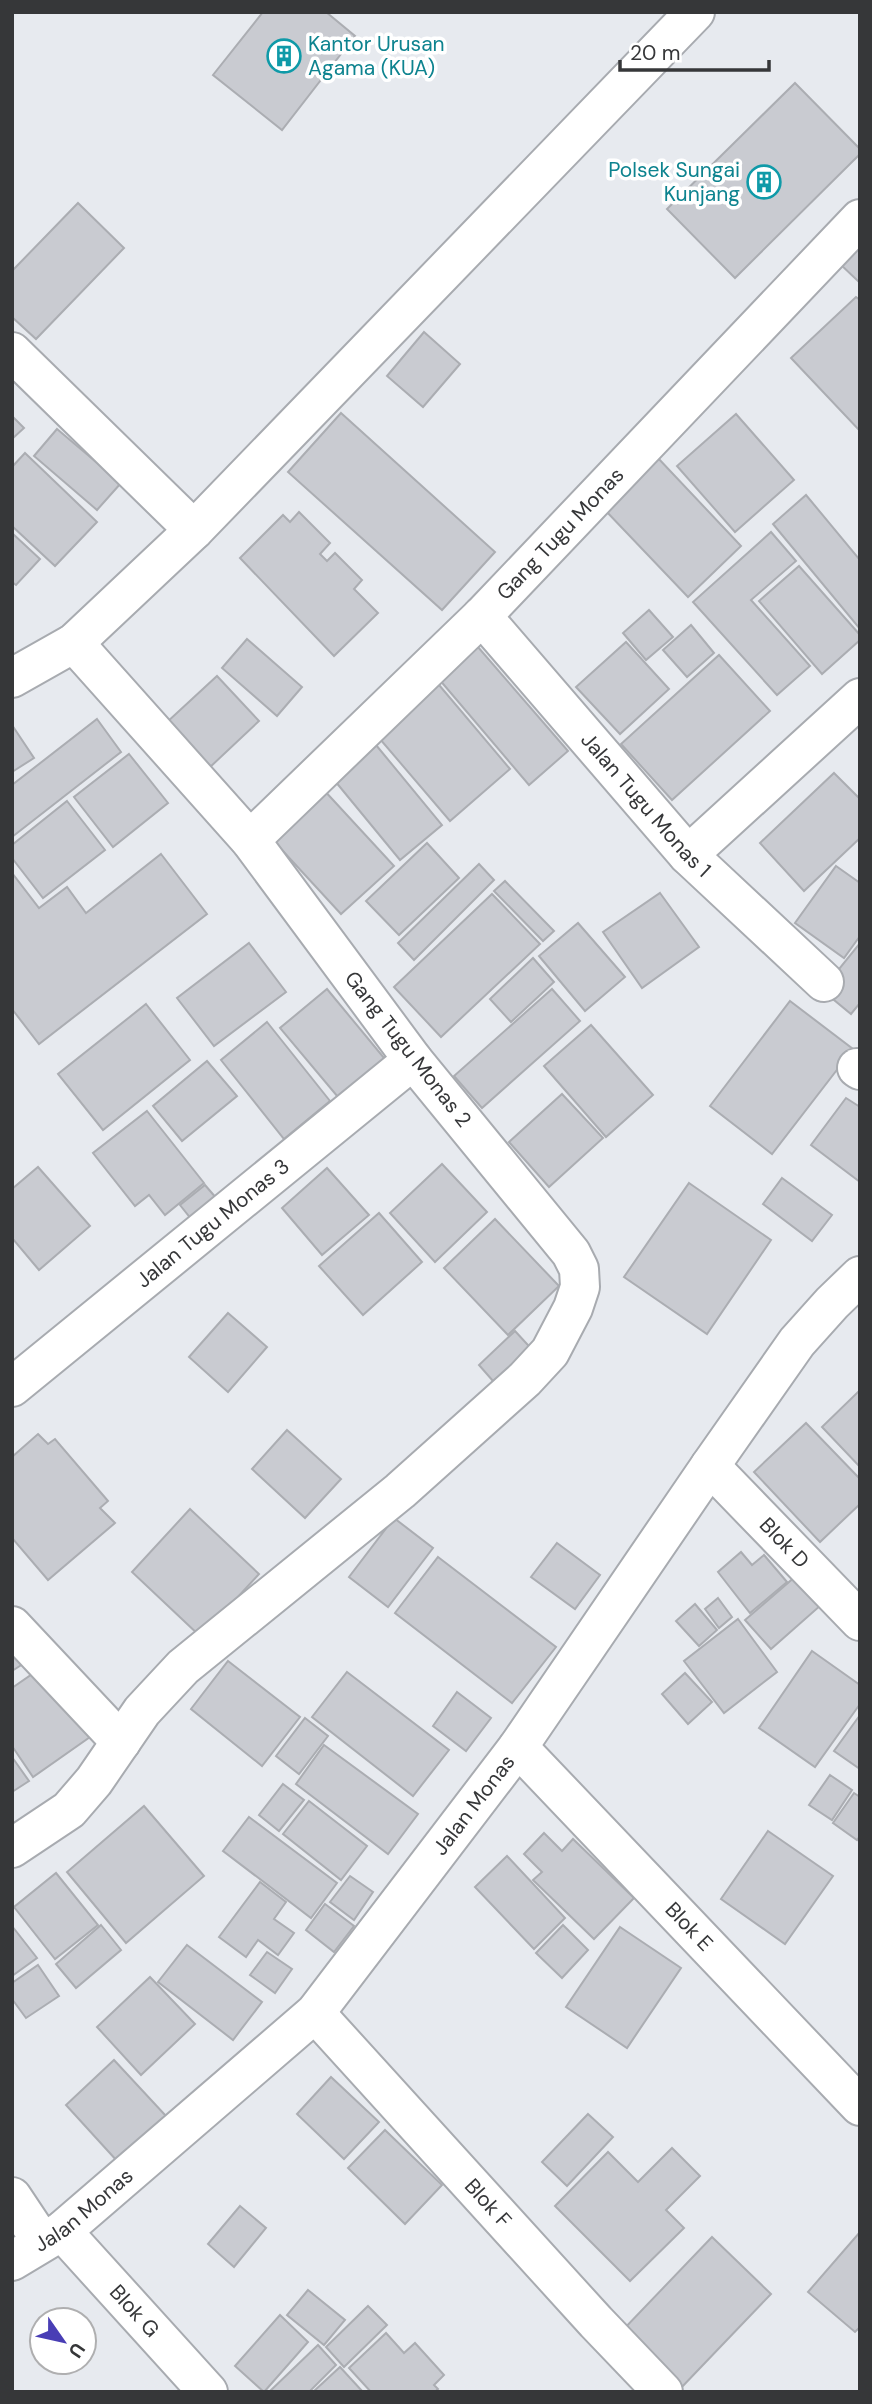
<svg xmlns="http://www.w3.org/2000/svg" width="872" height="2404" viewBox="0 0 872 2404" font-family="'DM Sans',sans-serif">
	<rect width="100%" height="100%" fill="#e7eaef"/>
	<!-- building -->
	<g fill="#c9cbd1" stroke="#abadb2" stroke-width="2">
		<polygon points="263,12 326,12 355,36 282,130 213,75"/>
		<polygon points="795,83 860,149 860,154 735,278 667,209"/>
		<polygon points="78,203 124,248 36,339 12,317 12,271"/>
		<polygon points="860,242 860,283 839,263"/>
		<polygon points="856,297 860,300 860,431 791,358"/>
		<polygon points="424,332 460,364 423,407 387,376"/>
		<polygon points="341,413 495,552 442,610 288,472"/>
		<polygon points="736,414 794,480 735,532 677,466"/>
		<polygon points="12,416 24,428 12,439"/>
		<polygon points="57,429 121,483 97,510 34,456"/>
		<polygon points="25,453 97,522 55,566 12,526 12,467"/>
		<polygon points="657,457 741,546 688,597 604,509"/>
		<polygon points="806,495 860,560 860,629 773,524"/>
		<polygon points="299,512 330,543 320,554 327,561 335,553 362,580 354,589 378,613 334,656 240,558 283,515 290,522"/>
		<polygon points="771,532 796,561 751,600 810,666 777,695 693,602"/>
		<polygon points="12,533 40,559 16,585 12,582"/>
		<polygon points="799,566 860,635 860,640 822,674 759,601"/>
		<polygon points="649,610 673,637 646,660 623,633"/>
		<polygon points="691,625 714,653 687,677 663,650"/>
		<polygon points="247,639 302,687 277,716 222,668"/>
		<polygon points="471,639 568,751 529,785 433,672"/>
		<polygon points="626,642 669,689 620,734 576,687"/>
		<polygon points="719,655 770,711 672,800 621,744"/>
		<polygon points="217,676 259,721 208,769 166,723"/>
		<polygon points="434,679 510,769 450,821 374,732"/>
		<polygon points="97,719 121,752 12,837 12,785"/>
		<polygon points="12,725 34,758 12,772"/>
		<polygon points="376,745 442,825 400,860 335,781"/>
		<polygon points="129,754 168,803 113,847 74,797"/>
		<polygon points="834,773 860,799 860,838 804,891 760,843"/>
		<polygon points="322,788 394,866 341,914 270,837"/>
		<polygon points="67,801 105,850 43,898 12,858 12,845"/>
		<polygon points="427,843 459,878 399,935 366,901"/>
		<polygon points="161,854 207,914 39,1044 12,1009 12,873 39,908 67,887 86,913"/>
		<polygon points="479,864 494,880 414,960 398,943"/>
		<polygon points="836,866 860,883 860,936 844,958 795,923"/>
		<polygon points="505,881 554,931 543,941 494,891"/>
		<polygon points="660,893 699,947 642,988 603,932"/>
		<polygon points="492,894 540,944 441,1037 394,987"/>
		<polygon points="578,923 625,977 585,1011 539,956"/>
		<polygon points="249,943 286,992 214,1046 177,998"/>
		<polygon points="860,943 860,1003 851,1014 822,990"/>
		<polygon points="533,958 554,982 511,1022 490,999"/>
		<polygon points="327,989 389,1064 343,1103 280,1028"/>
		<polygon points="552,989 580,1021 482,1108 454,1076"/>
		<polygon points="790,1001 853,1049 772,1154 710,1106"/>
		<polygon points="146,1004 190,1060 103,1130 58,1074"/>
		<polygon points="267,1022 330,1101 284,1139 221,1060"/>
		<polygon points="591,1025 653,1095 606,1137 544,1066"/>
		<polygon points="207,1061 237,1096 182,1141 153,1106"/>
		<polygon points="562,1094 603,1138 549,1187 509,1142"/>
		<polygon points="846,1098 860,1107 860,1182 811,1145"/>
		<polygon points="147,1111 204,1183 165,1215 149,1195 135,1206 93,1153"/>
		<polygon points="442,1164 487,1212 435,1262 390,1213"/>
		<polygon points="38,1167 90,1226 39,1270 12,1238 12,1189"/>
		<polygon points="327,1168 369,1215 322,1255 282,1208"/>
		<polygon points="782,1178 832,1215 812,1241 763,1204"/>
		<polygon points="689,1183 771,1240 707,1334 624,1277"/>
		<polygon points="205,1185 217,1199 192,1220 180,1205"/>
		<polygon points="379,1213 422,1262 363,1315 319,1266"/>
		<polygon points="495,1219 559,1286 508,1335 444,1268"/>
		<polygon points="228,1313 267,1347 228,1392 189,1357"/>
		<polygon points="515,1331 538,1356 500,1389 479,1365"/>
		<polygon points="860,1390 860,1467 822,1427"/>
		<polygon points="806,1423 860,1479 860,1504 820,1542 754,1472"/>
		<polygon points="287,1430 341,1479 305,1518 252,1469"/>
		<polygon points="38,1434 48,1444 55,1439 108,1501 100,1508 115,1523 48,1580 12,1538 12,1457"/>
		<polygon points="190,1509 259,1574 201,1637 132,1572"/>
		<polygon points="394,1518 433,1548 388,1607 349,1577"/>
		<polygon points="557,1543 600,1575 575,1609 531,1577"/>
		<polygon points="741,1552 752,1565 764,1555 787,1582 750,1613 718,1572"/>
		<polygon points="438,1557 556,1647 512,1703 395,1613"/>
		<polygon points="796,1576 821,1605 771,1649 745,1620"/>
		<polygon points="718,1598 732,1617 719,1628 705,1609"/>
		<polygon points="695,1604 717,1630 699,1646 676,1621"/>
		<polygon points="738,1619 777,1672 724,1713 684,1661"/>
		<polygon points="12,1641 26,1662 12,1671"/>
		<polygon points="812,1651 860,1685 860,1704 815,1767 759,1728"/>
		<polygon points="228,1661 300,1717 262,1766 191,1709"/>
		<polygon points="41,1668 90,1737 33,1777 12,1746 12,1688"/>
		<polygon points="347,1672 449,1750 413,1796 312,1717"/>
		<polygon points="685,1673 712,1702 688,1724 662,1694"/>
		<polygon points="457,1692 491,1718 466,1751 433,1726"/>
		<polygon points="860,1715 860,1769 834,1751"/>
		<polygon points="305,1718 328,1736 299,1774 276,1756"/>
		<polygon points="324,1745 418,1814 388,1854 296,1784"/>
		<polygon points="12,1757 29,1781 12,1792"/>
		<polygon points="830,1775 852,1790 832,1820 809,1805"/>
		<polygon points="283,1784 304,1800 279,1831 259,1815"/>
		<polygon points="854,1793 860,1797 860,1836 857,1840 833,1823"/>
		<polygon points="309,1801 367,1846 341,1880 283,1834"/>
		<polygon points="144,1806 204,1876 126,1943 67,1872"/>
		<polygon points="249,1817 337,1883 311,1918 223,1851"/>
		<polygon points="768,1831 833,1876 785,1944 721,1899"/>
		<polygon points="544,1833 562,1851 573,1839 634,1898 594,1939 533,1880 542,1872 524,1854"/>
		<polygon points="507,1856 565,1918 534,1949 475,1887"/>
		<polygon points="56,1873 98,1925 55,1959 14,1907"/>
		<polygon points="350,1876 373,1892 354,1920 330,1902"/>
		<polygon points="260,1882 286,1902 274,1919 294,1933 278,1955 258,1940 246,1957 219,1937"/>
		<polygon points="325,1904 354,1926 334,1952 306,1930"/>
		<polygon points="101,1925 121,1950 76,1988 56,1964"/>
		<polygon points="563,1925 588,1950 562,1978 536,1953"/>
		<polygon points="12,1926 37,1958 12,1976"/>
		<polygon points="620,1927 681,1968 627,2048 566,2007"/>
		<polygon points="187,1945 262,2002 233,2040 158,1982"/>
		<polygon points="267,1952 292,1969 275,1993 250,1975"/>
		<polygon points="38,1965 59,1996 26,2018 12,1999 12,1983"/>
		<polygon points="150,1977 195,2024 141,2075 97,2027"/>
		<polygon points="114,2060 166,2116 118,2162 66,2105"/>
		<polygon points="331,2077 379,2122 344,2159 297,2114"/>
		<polygon points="588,2114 613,2137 567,2186 542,2162"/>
		<polygon points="385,2130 442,2185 405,2224 348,2168"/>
		<polygon points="672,2148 700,2176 666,2210 684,2228 630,2281 555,2206 608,2152 638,2182"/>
		<polygon points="240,2206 266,2228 234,2267 208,2244"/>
		<polygon points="860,2232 860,2327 855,2332 808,2292"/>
		<polygon points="712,2237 771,2294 679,2390 620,2333"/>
		<polygon points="308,2290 345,2320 324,2345 287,2315"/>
		<polygon points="368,2306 387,2325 344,2367 326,2347"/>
		<polygon points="280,2315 308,2342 264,2392 235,2366"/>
		<polygon points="386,2333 404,2353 415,2343 444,2375 434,2385 438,2389 435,2392 371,2392 349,2368"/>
		<polygon points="318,2345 336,2365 309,2392 269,2392"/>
		<polygon points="340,2367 363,2392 313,2392"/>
	</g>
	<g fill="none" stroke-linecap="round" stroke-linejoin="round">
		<defs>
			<g id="minor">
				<polyline points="12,352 194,530"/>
				<path id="s1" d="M482 616 688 855 824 982"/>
				<polyline points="12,678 74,643 194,530 695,12"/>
				<path id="s2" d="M250 840 482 616 860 219"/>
				<polyline points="688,855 860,698"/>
				<polyline points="857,1068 860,1070"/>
				<path id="s3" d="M12 1387 413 1060"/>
				<path id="s4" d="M710 1466 860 1621"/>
				<polyline points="12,1626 121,1742"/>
				<path id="s5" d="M518 1747 860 2106"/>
				<polyline points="12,1848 69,1810 94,1781 142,1711 183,1667 400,1491 525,1379 550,1352 573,1308 580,1287 579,1269 571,1253 413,1060 250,840 74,643"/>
				<path id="s6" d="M315 2013 596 2322 663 2392"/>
				<polyline points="12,2197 42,2242"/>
				<path id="s7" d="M62 2231 208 2392"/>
				<path id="s8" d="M12 2261 62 2231 315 2013 518 1747 710 1466 797 1342 832 1303 860 1276"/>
			</g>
		</defs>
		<!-- minor casing -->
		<use href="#minor" stroke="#a8abb0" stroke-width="42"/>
		<!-- minor -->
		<use href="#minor" stroke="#fff" stroke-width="38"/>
	</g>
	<!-- icons -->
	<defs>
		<symbol id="building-ring" viewBox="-11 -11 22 22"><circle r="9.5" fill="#fff" stroke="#0f9aa8" stroke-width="1.5"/><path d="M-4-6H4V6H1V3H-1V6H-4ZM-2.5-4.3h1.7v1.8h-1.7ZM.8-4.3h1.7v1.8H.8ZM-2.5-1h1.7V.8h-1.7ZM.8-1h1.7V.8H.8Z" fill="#0f9aa8"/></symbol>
	</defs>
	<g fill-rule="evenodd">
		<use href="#building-ring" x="265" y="37" width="38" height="38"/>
		<use href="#building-ring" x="745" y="163" width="38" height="38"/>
	</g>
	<g text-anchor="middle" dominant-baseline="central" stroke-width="7" stroke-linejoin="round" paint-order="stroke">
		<!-- culture labels -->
		<g font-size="21" fill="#0d838f" stroke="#fff" text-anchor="start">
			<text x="308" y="44">Kantor Urusan<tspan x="308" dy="24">Agama (KUA)</tspan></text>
			<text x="740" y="170" text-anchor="end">Polsek Sungai<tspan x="740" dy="24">Kunjang</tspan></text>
		</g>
		<!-- street labels -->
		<g font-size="21" fill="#363739" stroke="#fff">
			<text stroke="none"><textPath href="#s2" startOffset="436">Gang Tugu Monas</textPath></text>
			<text stroke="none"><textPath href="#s1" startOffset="250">Jalan Tugu Monas 1</textPath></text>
			<text transform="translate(408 1049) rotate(52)">Gang Tugu Monas 2</text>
			<text stroke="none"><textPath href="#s3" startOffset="259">Jalan Tugu Monas 3</textPath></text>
			<text stroke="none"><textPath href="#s4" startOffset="107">Blok D</textPath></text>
			<text stroke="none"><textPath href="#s8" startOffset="654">Jalan Monas</textPath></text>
			<text stroke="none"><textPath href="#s5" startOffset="248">Blok E</textPath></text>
			<text stroke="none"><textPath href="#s6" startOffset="257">Blok F</textPath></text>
			<text stroke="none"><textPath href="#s8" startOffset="88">Jalan Monas</textPath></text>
			<text stroke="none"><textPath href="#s7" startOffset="108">Blok G</textPath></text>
		</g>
	</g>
	<!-- border -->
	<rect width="872" height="2404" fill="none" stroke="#363739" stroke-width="28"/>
	<!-- north arrow -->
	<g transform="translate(63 2341) rotate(124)"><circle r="33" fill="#ffffff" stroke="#afafb0" stroke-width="2"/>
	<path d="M0-5L12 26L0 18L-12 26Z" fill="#493eb5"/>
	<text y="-10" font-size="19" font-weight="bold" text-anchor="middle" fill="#363739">U</text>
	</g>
	<!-- scale -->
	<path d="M620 60v10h149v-10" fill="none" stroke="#363739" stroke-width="3.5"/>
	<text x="630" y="60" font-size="21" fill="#363739" stroke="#ffffff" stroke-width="5" paint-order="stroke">20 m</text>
</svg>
